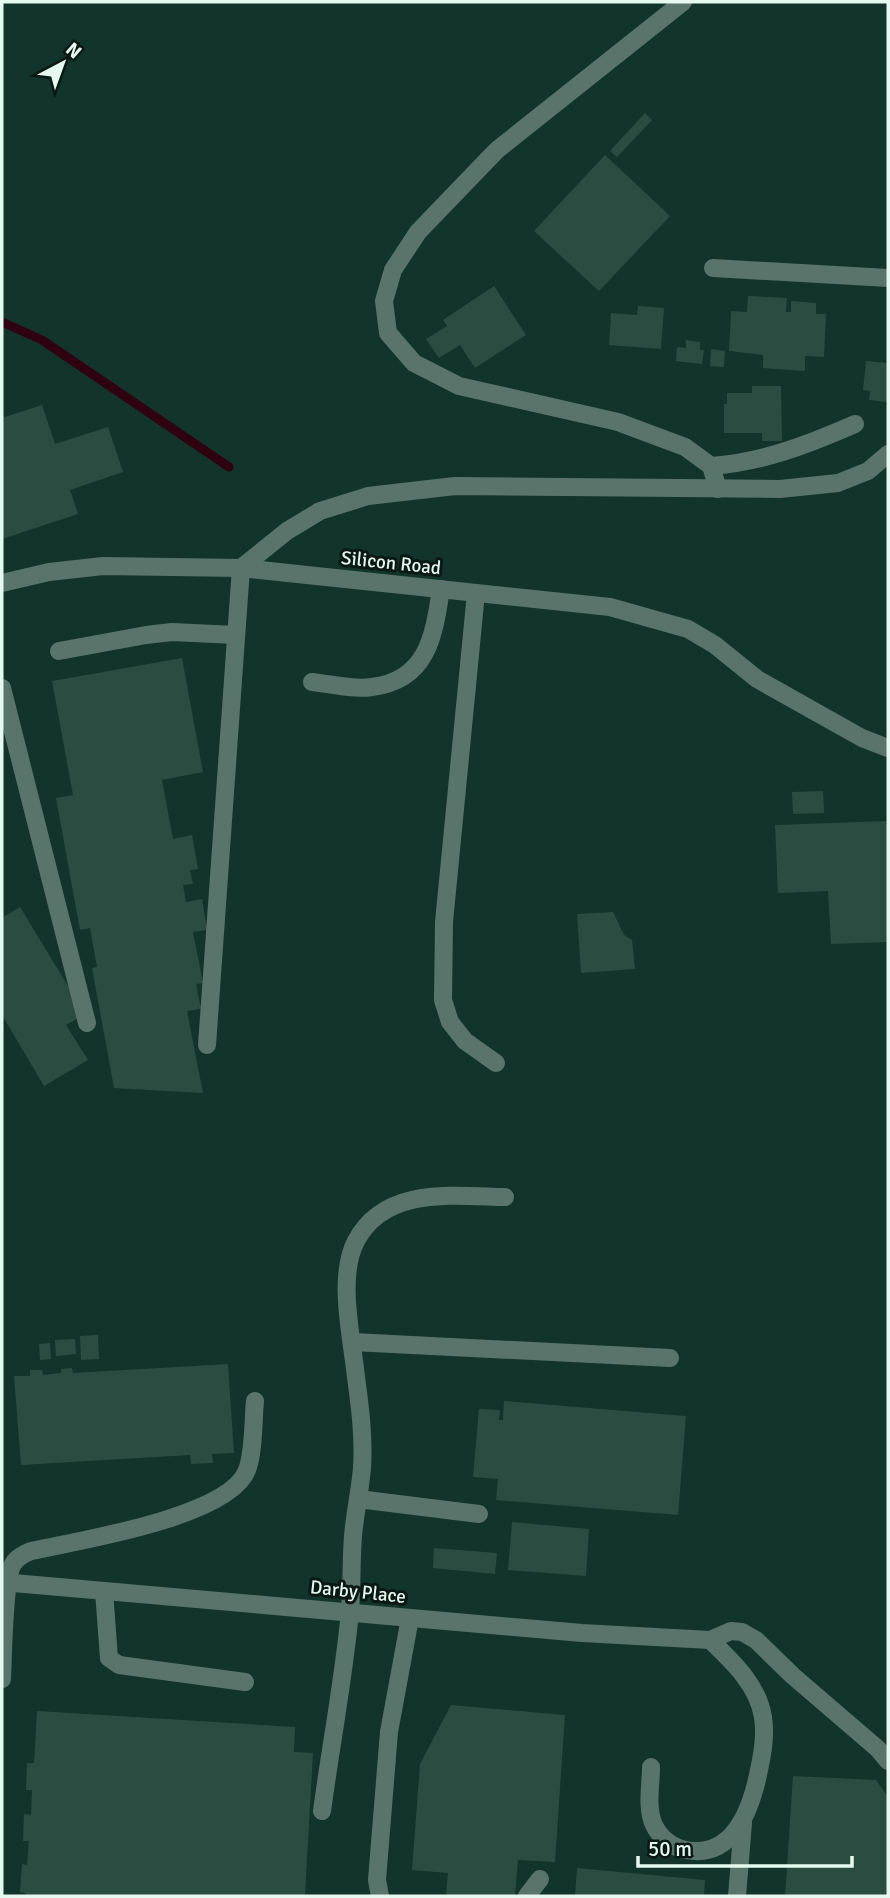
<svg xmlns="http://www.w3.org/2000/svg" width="890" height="1898" viewBox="0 0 890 1898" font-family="Signika,sans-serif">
	<rect width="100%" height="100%" fill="#13342a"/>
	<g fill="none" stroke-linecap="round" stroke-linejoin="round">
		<!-- stream -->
		<polyline stroke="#2e0010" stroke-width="9" points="2,322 42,340 229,467"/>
	</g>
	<!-- building -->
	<g fill="#2b4c41">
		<polygon points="645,113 652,120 617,157 610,151"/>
		<polygon points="605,155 670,216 599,291 534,231"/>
		<polygon points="494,286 526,335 475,368 460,345 439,358 426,339 447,326 443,320"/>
		<polygon points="748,296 787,298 786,312 791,312 791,301 816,303 816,314 826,314 824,357 805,356 805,371 763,368 763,355 729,351 731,311 747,312"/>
		<polygon points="638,306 664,308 661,349 609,345 611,313 637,315"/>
		<polygon points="686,340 700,342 700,350 704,350 702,364 676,361 677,347 686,348"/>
		<polygon points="711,349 725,351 724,367 710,366"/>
		<polygon points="866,361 888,363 888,402 869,400 870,391 863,390"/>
		<polygon points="752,386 781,386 782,441 762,441 762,433 724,433 724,404 727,404 727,393 752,393"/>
		<polygon points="42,405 55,444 108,427 123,472 70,490 78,514 2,539 2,418"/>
		<polygon points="182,658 203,772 162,780 173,839 192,835 198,869 190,870 193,884 183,885 186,902 202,899 207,930 193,932 203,983 196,984 201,1009 187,1011 203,1093 114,1088 92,968 97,967 90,928 80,930 56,798 73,795 52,681"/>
		<polygon points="823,791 824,813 793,814 792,792"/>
		<polygon points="888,821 888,942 831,944 828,891 778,893 775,825"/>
		<polygon points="20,907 85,1014 66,1025 88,1060 44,1086 2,1015 2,918"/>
		<polygon points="613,912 624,935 632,940 635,969 581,973 577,914"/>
		<polygon points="98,1335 99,1359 81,1360 80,1336"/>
		<polygon points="75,1339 76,1354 56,1356 55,1340"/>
		<polygon points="50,1343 51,1359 40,1360 39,1344"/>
		<polygon points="228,1364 234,1453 212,1454 213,1463 191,1464 190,1455 21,1465 14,1376 30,1376 30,1370 42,1370 43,1375 61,1373 61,1369 72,1368 73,1373"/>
		<polygon points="504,1401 686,1416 678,1515 496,1500 498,1479 473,1477 479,1409 500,1410 499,1420 503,1420"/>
		<polygon points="512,1522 589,1529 586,1576 508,1570"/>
		<polygon points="434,1548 497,1553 495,1574 433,1568"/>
		<polygon points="451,1705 565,1715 555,1862 518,1860 515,1896 446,1895 448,1873 412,1870 420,1764"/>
		<polygon points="37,1711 295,1727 294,1752 313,1753 305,1896 25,1896 25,1893 20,1892 22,1864 27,1865 29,1841 23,1841 24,1814 31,1815 32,1790 26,1790 27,1763 34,1763"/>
		<polygon points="793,1776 876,1780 888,1797 887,1896 785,1896"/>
		<polygon points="577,1868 705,1880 704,1896 575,1896"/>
	</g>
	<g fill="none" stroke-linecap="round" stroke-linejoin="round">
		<!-- minor -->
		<g stroke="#59756b" stroke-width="18">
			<polyline points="683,2 497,150 418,232 393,270 384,301 388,333 414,363 459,386 618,422 685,447 711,466 718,489"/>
			<polyline points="713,268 888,278"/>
			<path d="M711 466C763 462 807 445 855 424"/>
			<polyline points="2,583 49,572 103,566 241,568 610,607 688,629 715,645 757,679 862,738 888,748"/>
			<polyline points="476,593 444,922 443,1000 450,1022 465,1041 496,1063"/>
			<polyline points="59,651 146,635 172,632 235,635"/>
			<path d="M312 682C331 684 353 690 372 687 428 680 434 635 441 589"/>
			<polyline points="2,688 87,1023"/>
			<polyline points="207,1045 241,568 287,531 320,511 368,496 455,486 780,489 838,483 868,471 888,454"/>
			<polyline points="353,1342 670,1358"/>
			<polyline points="358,1499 479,1514"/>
			<polyline points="2,1582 582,1633 710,1640 731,1631 742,1632 756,1640 793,1676 878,1749 888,1761"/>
			<polyline points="104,1591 109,1658 119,1665 245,1682"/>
			<path d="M2 1679C3 1658 4 1578 13 1564 17 1557 24 1554 31 1551 77 1541 230 1517 247 1470 254 1452 253 1421 255 1401"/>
			<path d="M651 1767C651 1785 646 1808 654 1825 660 1838 673 1848 686 1850 732 1859 750 1812 758 1775 762 1756 766 1737 763 1717 758 1685 732 1661 710 1640"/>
			<path d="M322 1811C331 1744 344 1677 350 1611 352 1586 351 1561 353 1536 355 1513 360 1491 362 1468 364 1437 360 1407 356 1377 352 1338 337 1277 356 1241 385 1186 454 1196 505 1197"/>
			<polyline points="380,1896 377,1880 389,1732 410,1618"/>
			<polyline points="527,1896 540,1879"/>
			<polyline points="737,1896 743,1823"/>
		</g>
	</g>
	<g text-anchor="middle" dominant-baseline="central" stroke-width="6" stroke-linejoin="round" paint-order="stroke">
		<!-- street labels -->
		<g font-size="19" fill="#e6f9f1" stroke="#0b1914">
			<text transform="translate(391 563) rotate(6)">Silicon Road</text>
			<text transform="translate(358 1592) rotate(6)">Darby Place</text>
		</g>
	</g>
	<!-- border -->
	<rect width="890" height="1898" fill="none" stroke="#e6f9f1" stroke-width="7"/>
	<!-- north arrow -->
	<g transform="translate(63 63) rotate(41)" stroke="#0b1914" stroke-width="5" paint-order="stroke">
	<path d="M0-5L12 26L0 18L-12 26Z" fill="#e6f9f1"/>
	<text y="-10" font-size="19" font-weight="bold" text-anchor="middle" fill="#e6f9f1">N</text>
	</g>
	<!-- scale -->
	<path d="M638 1856v10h214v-10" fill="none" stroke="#e6f9f1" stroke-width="3.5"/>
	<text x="648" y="1856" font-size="21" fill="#e6f9f1" stroke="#0b1914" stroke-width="5" paint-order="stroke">50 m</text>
</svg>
